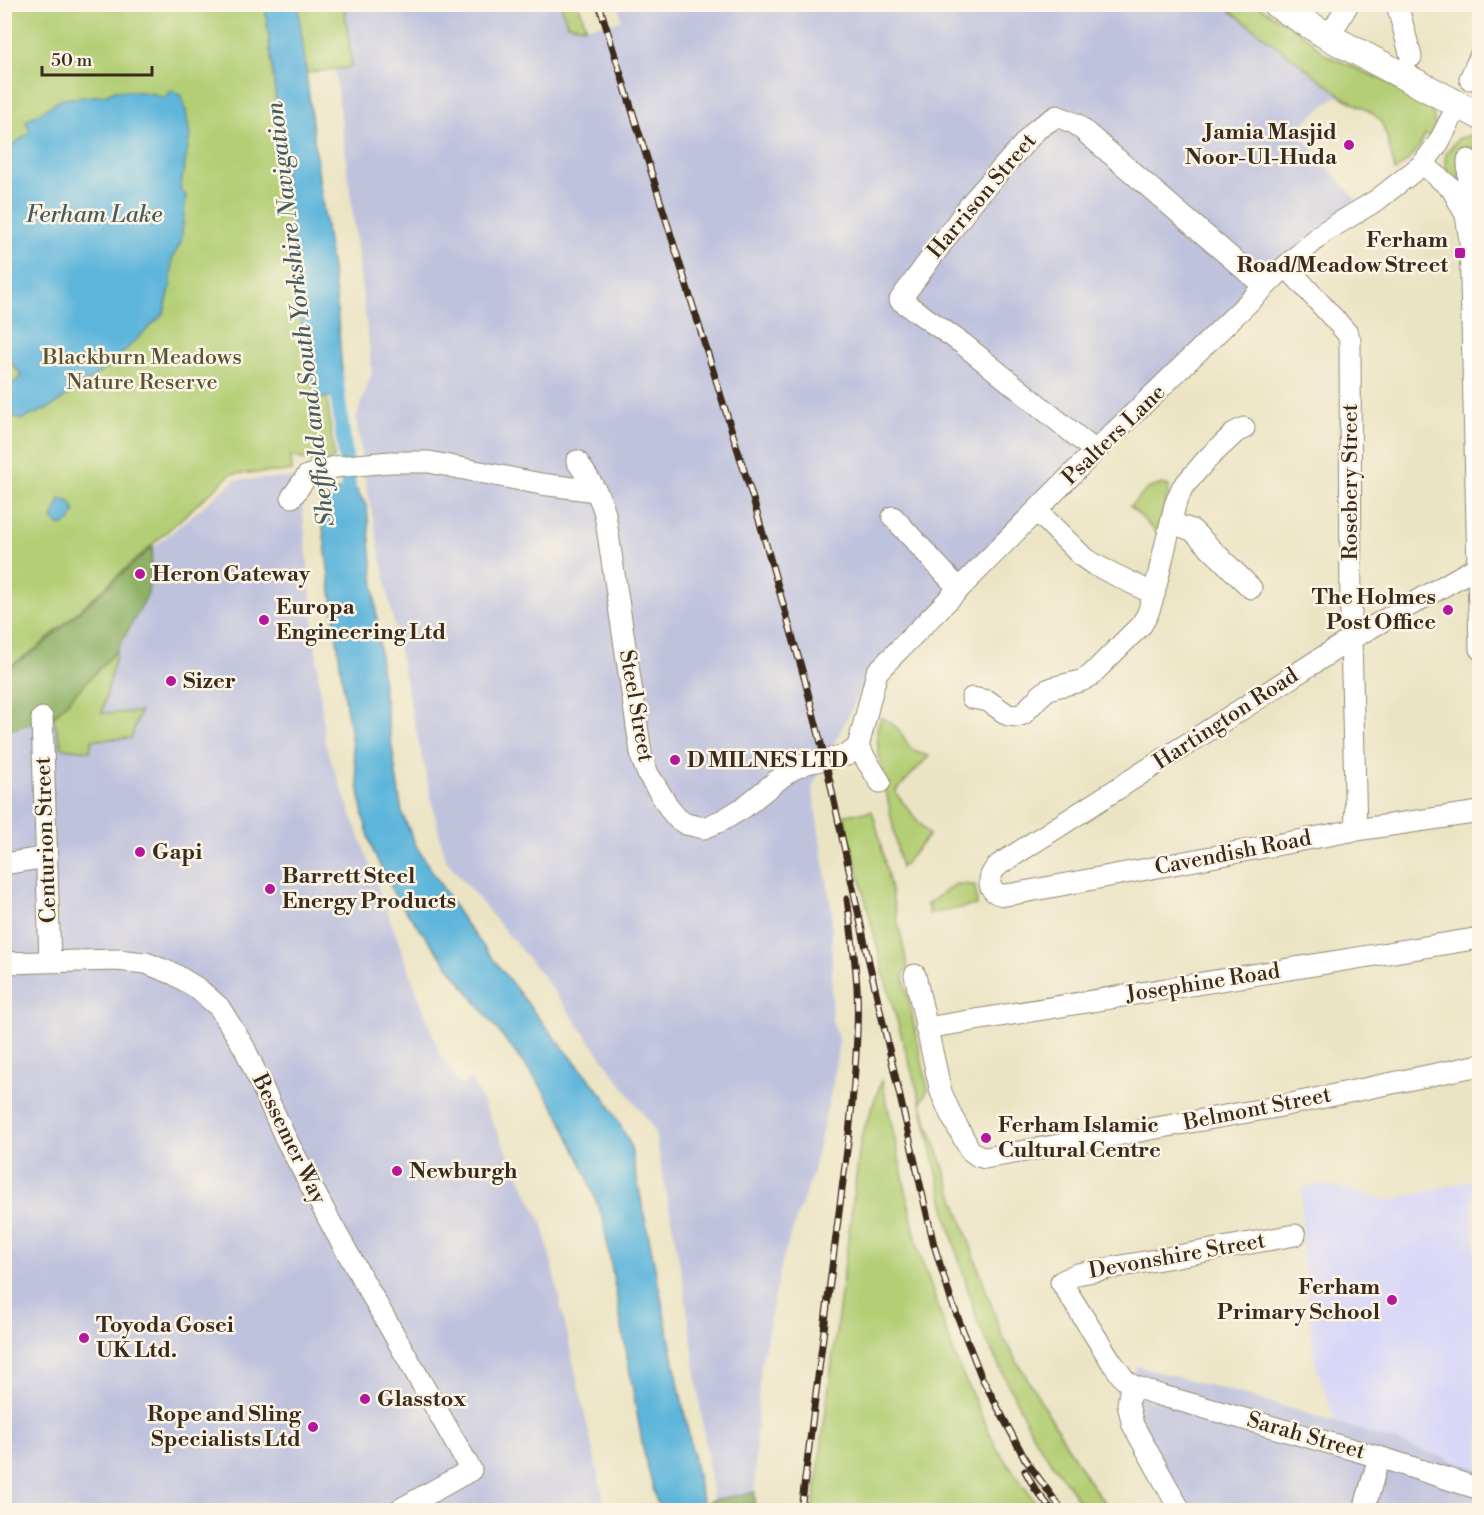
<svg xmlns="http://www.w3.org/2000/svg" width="1484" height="1515" viewBox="0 0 1484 1515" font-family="'Libre Bodoni',serif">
	<rect width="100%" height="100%" fill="#fcf5e5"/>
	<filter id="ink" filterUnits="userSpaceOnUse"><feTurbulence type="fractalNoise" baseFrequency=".0167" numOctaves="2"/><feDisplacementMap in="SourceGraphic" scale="12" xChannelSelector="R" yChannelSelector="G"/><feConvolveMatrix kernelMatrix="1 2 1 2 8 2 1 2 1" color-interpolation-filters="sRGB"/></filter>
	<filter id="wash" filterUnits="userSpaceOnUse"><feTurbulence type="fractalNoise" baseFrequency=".008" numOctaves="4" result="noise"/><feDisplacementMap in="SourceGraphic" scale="24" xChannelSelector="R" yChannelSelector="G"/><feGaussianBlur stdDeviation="1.35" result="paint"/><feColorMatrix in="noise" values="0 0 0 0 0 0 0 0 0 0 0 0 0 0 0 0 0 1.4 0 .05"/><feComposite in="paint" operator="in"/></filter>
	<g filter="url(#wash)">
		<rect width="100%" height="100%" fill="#ebe4c4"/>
		<!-- built -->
		<polygon fill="#d8d7f8" points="1472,1180 1480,1356 1479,1469 1335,1422 1314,1359 1302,1247 1302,1187 1329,1185 1390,1201"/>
		<!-- industrial -->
		<g fill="#bfc2dd">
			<polygon points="619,4 1223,4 1346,99 1336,96 1296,129 1356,200 1283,257 869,675 812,787 832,912 832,1020 839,1042 833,1083 812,1175 783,1257 760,1371 756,1437 755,1492 713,1500 684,1286 654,1129 542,975 445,859 408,695 365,477 356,419 372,371 335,70 352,67 344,5 561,5 586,27 621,21"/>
			<polygon points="297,478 302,504 325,744 440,1054 460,1085 471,1078 543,1225 606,1510 5,1510 5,732 52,719 103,713 117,650 149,594 154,547 235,480"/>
			<polygon points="1137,1366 1252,1397 1335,1422 1479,1469 1479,1510 1173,1510 1123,1390"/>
		</g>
		<!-- green -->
		<g fill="#b3ce75" stroke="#777c4a" stroke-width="1.5">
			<polygon points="5,5 265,5 307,372 320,399 327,397 334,458 317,463 291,456 292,471 231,474 38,647 5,669"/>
			<polygon points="298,5 344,5 352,67 306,73"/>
			<polygon points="561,5 579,5 586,27 567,24"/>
			<path d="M1223 5H1257L1307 37 1326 55 1385 81 1421 101 1430 108 1434 117 1435 126 1432 136 1425 135C1416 154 1411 159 1395 171L1387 137 1381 121 1371 112 1346 99Z"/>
			<polygon points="1473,134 1474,148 1460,149 1459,187 1448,173 1445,164 1446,153 1458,139"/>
			<polygon points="1162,484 1169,486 1159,535 1130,506 1148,489"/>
			<polygon points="117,650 102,713 140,712 131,738 92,740 90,751 62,748 53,717"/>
			<polygon points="881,717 890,722 899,730 909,746 916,752 929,756 895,792 929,835 901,868 878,749 877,729"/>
			<polygon points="872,811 878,832 908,968 903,974 928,1089 921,1103 1002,1336 1086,1477 1110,1510 1086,1510 1036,1441 978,1323 949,1226 921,1103 887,986 844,815"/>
			<polygon points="956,884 975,885 977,905 929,914 927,904"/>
			<polygon points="882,1080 919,1252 957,1362 997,1449 1041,1510 813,1510 861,1138"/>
		</g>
		<!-- forest -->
		<g fill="#8eb166" stroke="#646e42" stroke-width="1.5">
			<polygon points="153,546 148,594 117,650 53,717 5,731 5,671 39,648"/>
			<polygon points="755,1492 755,1510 704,1510 703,1504 713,1500"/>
		</g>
		<!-- water -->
		<g fill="#5db5db" stroke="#4c707c" stroke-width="1.5">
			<polygon points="265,5 298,5 319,179 336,297 343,384 335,395 320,399 307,372"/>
			<polygon points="115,90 151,93 164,98 172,90 181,96 186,111 190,136 180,190 186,195 181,242 172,259 171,285 164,313 110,365 51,407 21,420 5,411 5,390 22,376 5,355 5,141 9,148 30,132 26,121 62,99 105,95"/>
			<polygon points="356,489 367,507 383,689 402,813 416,846 463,920 541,1021 606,1099 630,1144 704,1510 659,1510 644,1453 603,1219 583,1166 557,1112 540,1085 396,898 373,851 363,816 342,679 320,505 329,491"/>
			<polygon points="60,499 70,502 75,512 70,522 60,526 52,519"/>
		</g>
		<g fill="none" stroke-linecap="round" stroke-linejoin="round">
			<!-- canal -->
			<polyline stroke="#5db5db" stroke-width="15" points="335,373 348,478 349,508"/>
		</g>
	</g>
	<g filter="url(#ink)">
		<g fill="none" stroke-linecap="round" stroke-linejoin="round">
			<defs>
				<g id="minor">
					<polyline points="1397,4 1411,57"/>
					<polyline points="1329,37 1348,4"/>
					<polyline points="1470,79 1480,56"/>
					<polyline points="1423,164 1452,189 1466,215 1470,240 1480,649"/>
					<path d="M1461 204C1472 192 1468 175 1468 160"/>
					<polyline points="1286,266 1347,333 1350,340 1351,639 1356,830"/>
					<polyline points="1095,451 963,344 900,300 973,201 1037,129 1057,116 1076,124 1264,286"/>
					<path d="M577 461C588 478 600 494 605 514L642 759 648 774 671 811 678 819 686 824 704 828 723 820 743 808 779 779 793 769 807 763 847 755 858 747"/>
					<polyline points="292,497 307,476 335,467 390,462 429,462 541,484 596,491"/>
					<polyline points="1037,511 1083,557 1093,564 1154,594"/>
					<polyline points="893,517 959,589"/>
					<polyline points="1171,523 1192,530 1251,588"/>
					<path d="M1477 567 1351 639 1000 864C988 873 984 892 1003 895 1006 895 1009 894 1013 894L1356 830 1480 812"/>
					<polyline points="972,698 988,701 1008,715 1017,716 1023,714 1039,697 1047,690 1055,687 1081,681 1090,676 1142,624 1148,613 1154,594 1175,505 1182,488 1207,459 1236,432 1244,428"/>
					<polyline points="42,718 50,961"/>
					<polyline points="858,747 877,672 1095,451 1286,266 1324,232 1377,200 1423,164 1439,142 1458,105"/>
					<polyline points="858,747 880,782"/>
					<polyline points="4,864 47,857"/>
					<polyline points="4,963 116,960 146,963 174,974 197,988 219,1007 244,1047 286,1139 334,1229 471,1470 399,1510"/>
					<polyline points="915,975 941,1092 951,1115 970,1150 978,1156 985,1158 1276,1107 1480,1065"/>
					<polyline points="926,1028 1480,938"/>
					<polyline points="1131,1385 1156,1394 1379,1457 1480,1489"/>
					<polyline points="1180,1510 1133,1425 1128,1404 1131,1385 1124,1379 1111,1361 1061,1282 1077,1274 1295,1235"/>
					<polyline points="1364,1510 1379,1457"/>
				</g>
				<polyline id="major" points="1276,4 1329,37 1480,116"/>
			</defs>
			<!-- minor casing -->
			<use href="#minor" stroke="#938771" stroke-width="23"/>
			<!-- major casing -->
			<use href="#major" stroke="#938771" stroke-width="29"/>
			<!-- minor -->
			<use href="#minor" stroke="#fff" stroke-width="21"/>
			<!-- major -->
			<use href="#major" stroke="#fff" stroke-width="27"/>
			<defs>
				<g id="rail">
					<polyline points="599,4 753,499 804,677 825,759 867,953 934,1245 951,1300 981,1376 1025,1459 1062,1510"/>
					<polyline points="1025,1471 1035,1489 1052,1510"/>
					<path d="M801 1510 849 1134C854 1085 859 1036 857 987 855 957 851 928 847 899"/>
				</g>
			</defs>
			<!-- rail casing -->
			<use href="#rail" stroke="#3b2a1e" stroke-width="7"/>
			<!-- rail -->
			<use href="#rail" stroke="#fcf5e5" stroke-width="4.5" stroke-dasharray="14" stroke-linecap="butt"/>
		</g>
	</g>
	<!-- markers -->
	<g fill="#b5179e" stroke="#fcf5e5" stroke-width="2">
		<circle cx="1349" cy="145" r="6"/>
		<rect x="1454" y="247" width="12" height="12" rx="3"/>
		<circle cx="140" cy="574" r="6"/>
		<circle cx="1448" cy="610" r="6"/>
		<circle cx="264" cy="620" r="6"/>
		<circle cx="171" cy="681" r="6"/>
		<circle cx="675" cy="760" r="6"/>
		<circle cx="140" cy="852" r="6"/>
		<circle cx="270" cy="889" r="6"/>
		<circle cx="986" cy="1138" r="6"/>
		<circle cx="397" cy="1171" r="6"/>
		<circle cx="1392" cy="1300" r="6"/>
		<circle cx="84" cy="1338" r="6"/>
		<circle cx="365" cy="1399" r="6"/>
		<circle cx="313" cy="1427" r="6"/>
	</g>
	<g text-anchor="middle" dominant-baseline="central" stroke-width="5" stroke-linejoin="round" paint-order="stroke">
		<!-- poi labels -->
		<g font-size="22" font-weight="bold" fill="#3b2a1e" stroke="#fcf5e5" text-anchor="start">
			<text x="1337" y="132" text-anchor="end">Jamia Masjid<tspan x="1337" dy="25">Noor-Ul-Huda</tspan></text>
			<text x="1448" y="240" text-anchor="end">Ferham<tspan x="1448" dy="25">Road/Meadow Street</tspan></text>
			<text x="152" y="574">Heron Gateway</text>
			<text x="1436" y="597" text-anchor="end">The Holmes<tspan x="1436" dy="25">Post Office</tspan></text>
			<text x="276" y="607">Europa<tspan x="276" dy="25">Engineering Ltd</tspan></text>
			<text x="183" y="681">Sizer</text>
			<text x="687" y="760">D MILNES LTD</text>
			<text x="152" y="852">Gapi</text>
			<text x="282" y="876">Barrett Steel<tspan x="282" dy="25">Energy Products</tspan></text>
			<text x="998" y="1125">Ferham Islamic<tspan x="998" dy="25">Cultural Centre</tspan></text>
			<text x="409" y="1171">Newburgh</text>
			<text x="1380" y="1287" text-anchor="end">Ferham<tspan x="1380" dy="25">Primary School</tspan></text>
			<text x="96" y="1325">Toyoda Gosei<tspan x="96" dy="25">UK Ltd.</tspan></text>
			<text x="377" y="1399">Glasstox</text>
			<text x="301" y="1414" text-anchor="end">Rope and Sling<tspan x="301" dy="25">Specialists Ltd</tspan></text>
		</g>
		<!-- street labels -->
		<g font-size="22" fill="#3b2a1e" stroke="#fcf5e5">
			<text transform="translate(982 196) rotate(-50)">Harrison Street</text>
			<text transform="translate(1114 435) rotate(-44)">Psalters Lane</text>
			<text transform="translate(1350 482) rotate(-90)">Rosebery Street</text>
			<text transform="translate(636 706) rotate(80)">Steel Street</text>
			<text transform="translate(1226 719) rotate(-33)">Hartington Road</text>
			<text transform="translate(46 840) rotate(-92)">Centurion Street</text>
			<text transform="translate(1233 853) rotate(-11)">Cavendish Road</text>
			<text transform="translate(1203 983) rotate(-9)">Josephine Road</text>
			<text transform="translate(1257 1109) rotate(-11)">Belmont Street</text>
			<text transform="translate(289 1139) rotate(64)">Bessemer Way</text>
			<text transform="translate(1177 1256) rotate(-10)">Devonshire Street</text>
			<text transform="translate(1306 1436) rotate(16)">Sarah Street</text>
		</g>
		<!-- park labels -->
		<g font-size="22" fill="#595334" stroke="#fcf5e5">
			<text x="142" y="357">Blackburn Meadows<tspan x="142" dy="25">Nature Reserve</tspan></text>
		</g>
		<!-- water labels -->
		<g font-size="24" font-style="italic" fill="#475b60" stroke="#fcf5e5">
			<text x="94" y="215">Ferham Lake</text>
			<text transform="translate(301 314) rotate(-97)">Sheffield and South Yorkshire Navigation</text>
		</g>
	</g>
	<!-- margin -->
	<rect width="1484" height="1515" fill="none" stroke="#fcf5e5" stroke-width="24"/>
	<!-- scale -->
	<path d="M42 66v9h110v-9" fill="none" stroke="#3b2a1e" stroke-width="3"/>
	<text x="51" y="66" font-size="18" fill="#3b2a1e" stroke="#fcf5e5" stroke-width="4.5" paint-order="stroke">50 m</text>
</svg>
